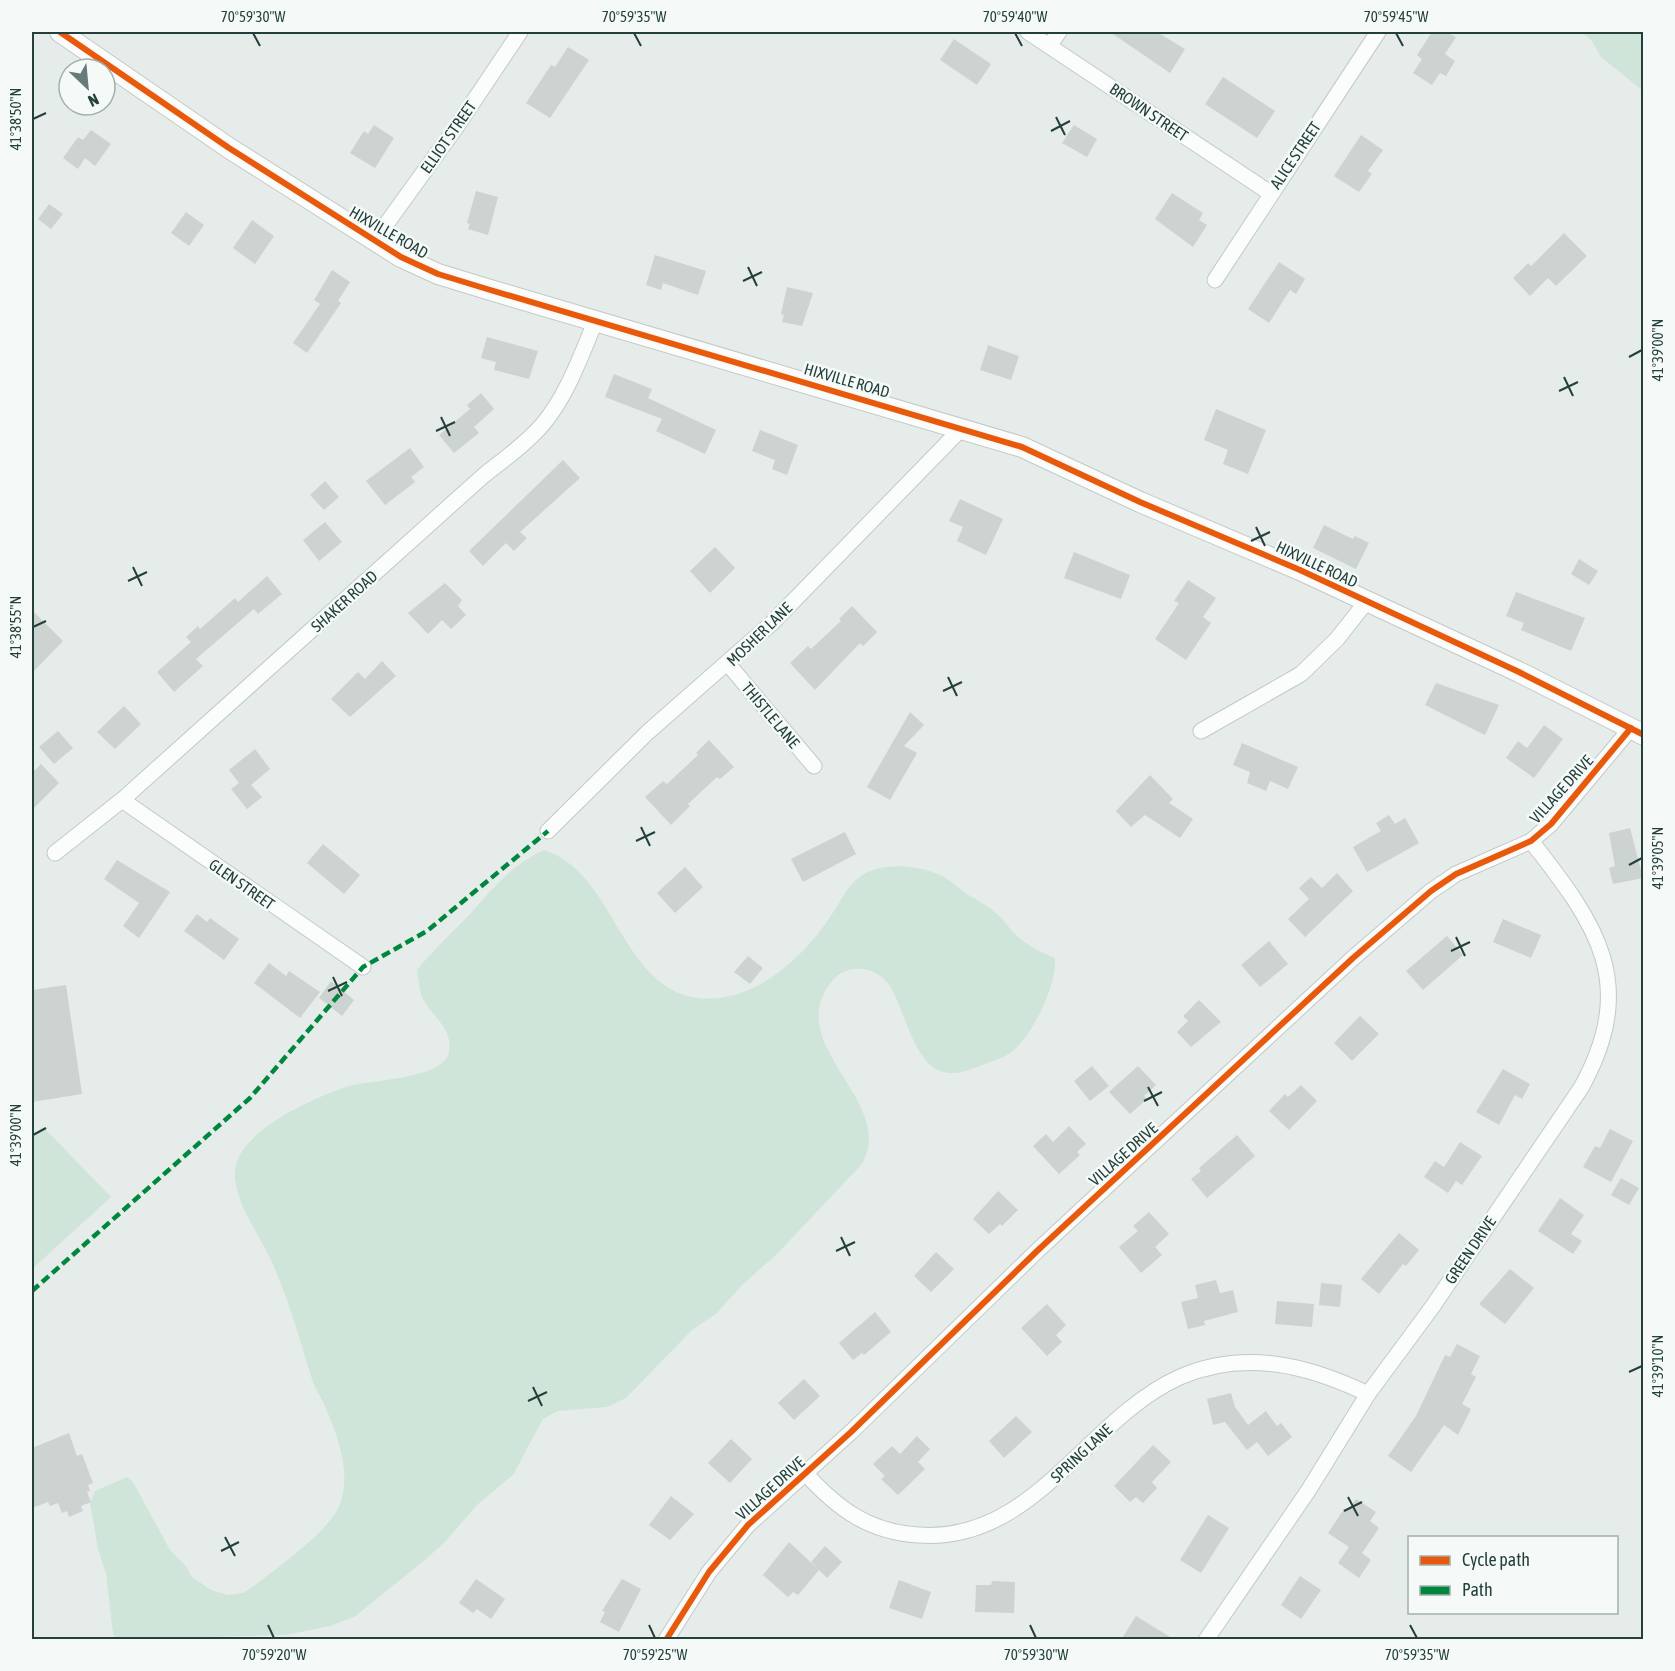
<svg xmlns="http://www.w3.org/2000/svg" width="1675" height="1671" viewBox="0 0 1675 1671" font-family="'Asap Condensed',sans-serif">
	<rect width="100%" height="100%" fill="#e6ecea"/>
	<!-- green -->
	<g fill="#cfe5da">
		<polygon points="1581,32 1643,32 1643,91 1601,57 1592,41"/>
		<path d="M544 850C616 873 620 988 698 998 752 1004 800 961 828 920 839 905 847 884 864 874 886 863 913 865 935 873 948 877 954 885 964 892 974 899 986 904 995 912 1003 919 1009 928 1016 935 1028 946 1041 952 1055 958 1058 984 1031 1039 1009 1054 1000 1059 989 1062 980 1066 967 1071 954 1076 940 1071 913 1060 904 1009 890 986 877 966 847 962 832 981 780 1045 898 1101 862 1164L776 1255 743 1284 717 1313 692 1330 626 1398 607 1407 558 1411 543 1419 513 1475 477 1505 443 1544 420 1564 354 1617 330 1626 286 1635 117 1639 113 1634 106 1574 98 1549 90 1503 95 1491 127 1477 133 1482 170 1550 185 1565 192 1577 211 1590 228 1595 243 1593 255 1585C277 1568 332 1529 340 1504 352 1472 337 1434 324 1404 320 1395 314 1387 312 1379 299 1338 288 1296 269 1256 257 1231 237 1206 235 1177 231 1133 315 1097 349 1086 370 1080 444 1079 449 1052 453 1029 434 1018 424 1001 419 992 419 981 417 970 434 949 453 932 471 913 493 888 513 864 544 850Z"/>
		<polygon points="43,1127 111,1197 32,1269 32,1137"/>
	</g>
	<!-- building -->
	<g fill="#cdd3d1">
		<polygon points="1110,32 1157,32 1185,49 1170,73"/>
		<polygon points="1432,32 1446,32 1456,37 1445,54 1455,61 1446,76 1440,73 1432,85 1413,73 1422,59 1417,55"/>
		<polygon points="954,39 991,64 977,85 940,60"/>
		<polygon points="568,47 589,60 550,118 526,103 551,65 555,67"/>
		<polygon points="1223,77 1275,111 1257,138 1205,104"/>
		<polygon points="374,125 394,138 375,168 350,153 364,131 368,134"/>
		<polygon points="1074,125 1097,139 1087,157 1062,143"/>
		<polygon points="91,130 111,144 95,166 85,158 78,169 63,158 78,137 83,140"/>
		<polygon points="1361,135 1383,150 1368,171 1372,174 1359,192 1334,176"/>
		<polygon points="476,191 498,197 488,235 468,229 470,224 467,223"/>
		<polygon points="1172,193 1203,213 1199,220 1207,225 1193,247 1155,219"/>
		<polygon points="49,204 63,214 51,229 38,219"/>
		<polygon points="186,212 204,225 189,246 171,233"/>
		<polygon points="252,220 274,236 255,264 233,248"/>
		<polygon points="1564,233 1587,256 1556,286 1548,278 1530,296 1513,278 1528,263 1531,266"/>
		<polygon points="655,255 706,271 698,295 663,283 661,290 646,285"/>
		<polygon points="1279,262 1305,279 1296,294 1290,290 1269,323 1248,309"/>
		<polygon points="332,270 350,282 338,301 341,303 307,353 293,343 320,304 314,300"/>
		<polygon points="787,287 813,293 802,326 782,322 784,315 781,314"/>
		<polygon points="487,337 538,351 529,379 494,370 496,362 481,358"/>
		<polygon points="988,345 1019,356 1011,380 980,370"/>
		<polygon points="614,374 652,389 648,398 716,430 705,454 656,431 662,419 605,397"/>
		<polygon points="481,393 494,409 474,427 479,433 454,453 439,435 470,409 467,405"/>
		<polygon points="1216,409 1266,430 1248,474 1223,464 1228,450 1204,440"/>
		<polygon points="760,430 798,445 787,475 772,469 775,460 752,451"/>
		<polygon points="410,448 424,467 411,477 415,482 385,505 366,481"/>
		<polygon points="563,460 580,478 520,532 527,538 514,551 506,543 483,566 469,551"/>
		<polygon points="325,481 339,497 324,510 310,495"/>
		<polygon points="960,499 1003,519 986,555 957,541 963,527 949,521"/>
		<polygon points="325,522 342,542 319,561 303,540"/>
		<polygon points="1324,525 1353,539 1355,536 1369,543 1356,569 1313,548"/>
		<polygon points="715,547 735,568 710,593 690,571"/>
		<polygon points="1074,552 1130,575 1121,599 1064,578"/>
		<polygon points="1579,559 1598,571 1589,585 1571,574"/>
		<polygon points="267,576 282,594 258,614 254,609 196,659 203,666 174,692 157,672 191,642 186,637 198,626 200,629 235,598 238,602"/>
		<polygon points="1188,580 1216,598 1203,617 1211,623 1186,660 1155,639 1179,603 1174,601"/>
		<polygon points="445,583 462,600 458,606 466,615 451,629 442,620 428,634 408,613"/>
		<polygon points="1516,592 1585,618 1571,651 1521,630 1524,623 1506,616"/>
		<polygon points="852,606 877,632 863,646 860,643 815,690 790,663 808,646 811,649 841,621 839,619"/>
		<polygon points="32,610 63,641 32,673"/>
		<polygon points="382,661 396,676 350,717 331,699 358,672 365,679"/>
		<polygon points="1436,683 1499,705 1485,735 1425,705"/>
		<polygon points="124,706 141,724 115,749 97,732"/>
		<polygon points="910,712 924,725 904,746 917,753 890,800 867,787"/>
		<polygon points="1544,725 1563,739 1534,778 1506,758 1518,741 1527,748"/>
		<polygon points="58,731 73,748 54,764 39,747"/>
		<polygon points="709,740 734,767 720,779 717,777 688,804 690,806 671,825 645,797 663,781 667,784 698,755 696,753"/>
		<polygon points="1242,743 1298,767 1288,789 1270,781 1266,791 1247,783 1250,772 1233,765"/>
		<polygon points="255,749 270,769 251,785 262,797 247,809 231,789 239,783 229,770"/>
		<polygon points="41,764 59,783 32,810 32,773"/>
		<polygon points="1150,775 1173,799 1169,803 1193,819 1180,838 1145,815 1131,827 1116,811"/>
		<polygon points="1389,815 1395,824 1405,818 1419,843 1367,872 1353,847 1381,831 1376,823"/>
		<polygon points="1630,828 1643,878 1613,884 1609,868 1615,866 1609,833"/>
		<polygon points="845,832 856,854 803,882 791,859"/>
		<polygon points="323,844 360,875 344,894 307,863"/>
		<polygon points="117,860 170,892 139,938 123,926 139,903 104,879"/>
		<polygon points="685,867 703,887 675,913 657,893"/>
		<polygon points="1337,873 1353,891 1305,937 1288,919 1309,899 1299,888 1311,877 1322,888"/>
		<polygon points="197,914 207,922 210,918 239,939 224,960 184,931"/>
		<polygon points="1503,919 1541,935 1531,958 1493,942"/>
		<polygon points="1447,936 1463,955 1423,990 1406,971"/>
		<polygon points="1269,941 1288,964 1260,987 1241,965"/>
		<polygon points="748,956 763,968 750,984 734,972"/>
		<polygon points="269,963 286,976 289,971 320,992 300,1018 254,983"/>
		<polygon points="331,981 354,1000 342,1016 319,998"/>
		<polygon points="66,985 82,1094 32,1102 32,990"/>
		<polygon points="1199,1000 1221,1022 1191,1047 1177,1032 1188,1021 1183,1016"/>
		<polygon points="1360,1016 1379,1034 1352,1061 1334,1043"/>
		<polygon points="1092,1066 1109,1086 1090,1101 1074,1081"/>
		<polygon points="1138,1066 1156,1085 1144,1096 1147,1099 1130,1114 1109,1092"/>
		<polygon points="1503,1069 1530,1084 1522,1099 1515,1095 1499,1125 1476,1112"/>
		<polygon points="1301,1085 1317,1101 1289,1130 1269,1111 1285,1094 1288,1097"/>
		<polygon points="1069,1126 1086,1144 1077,1152 1080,1155 1059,1174 1033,1146 1046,1134 1053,1142"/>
		<polygon points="1610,1129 1633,1141 1611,1182 1583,1167 1595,1146 1600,1148"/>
		<polygon points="1237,1135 1255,1156 1207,1198 1191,1179 1201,1171 1199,1168"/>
		<polygon points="1460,1142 1482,1156 1462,1185 1456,1181 1448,1193 1424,1177 1435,1161 1444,1167"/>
		<polygon points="1621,1178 1639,1188 1629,1205 1611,1195"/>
		<polygon points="998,1191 1018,1210 1002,1226 1000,1224 989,1234 973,1219"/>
		<polygon points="1560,1198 1584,1215 1571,1234 1582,1241 1573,1254 1538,1231"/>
		<polygon points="1149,1212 1169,1234 1155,1247 1162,1255 1141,1273 1119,1247 1138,1231 1133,1226"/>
		<polygon points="1399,1233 1419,1250 1406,1266 1403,1264 1379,1294 1361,1279"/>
		<polygon points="936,1252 954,1269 931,1292 914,1276"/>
		<polygon points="1510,1269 1534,1288 1505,1324 1479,1304"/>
		<polygon points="1216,1280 1220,1293 1233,1290 1238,1312 1204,1321 1205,1325 1188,1329 1181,1302 1198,1298 1195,1285"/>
		<polygon points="1321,1283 1342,1285 1340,1307 1319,1305"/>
		<polygon points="1277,1301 1314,1304 1312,1327 1275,1324"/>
		<polygon points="1047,1304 1066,1325 1056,1335 1062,1342 1047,1356 1021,1328"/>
		<polygon points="875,1312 891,1332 864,1355 862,1353 853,1360 839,1343"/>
		<polygon points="1457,1344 1480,1356 1471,1374 1476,1377 1462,1404 1471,1409 1458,1435 1444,1425 1411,1472 1388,1456 1416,1416 1445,1355 1450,1357"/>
		<polygon points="804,1379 820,1396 794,1420 778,1403"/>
		<polygon points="1231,1393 1235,1407 1248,1425 1266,1411 1277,1426 1281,1423 1292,1437 1268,1456 1257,1442 1247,1450 1225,1422 1213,1425 1207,1399"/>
		<polygon points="1016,1416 1032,1432 1004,1458 989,1441"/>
		<polygon points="69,1433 77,1456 82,1454 93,1483 88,1485 90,1491 87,1492 91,1502 81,1506 83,1511 69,1517 67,1511 62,1513 58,1503 50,1506 48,1502 32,1508 32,1448"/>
		<polygon points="917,1436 930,1449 918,1462 925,1469 898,1495 881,1479 885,1476 873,1464 892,1446 900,1454"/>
		<polygon points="731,1439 752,1459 730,1483 708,1463"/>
		<polygon points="1153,1445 1171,1462 1152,1482 1157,1488 1143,1503 1136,1497 1130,1502 1114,1486"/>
		<polygon points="671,1496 694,1514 670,1540 649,1525"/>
		<polygon points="1356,1499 1376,1512 1370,1521 1379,1528 1362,1553 1371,1560 1359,1578 1338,1563 1349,1547 1328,1533 1344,1509 1348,1511"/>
		<polygon points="1208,1515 1229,1528 1201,1573 1180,1560"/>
		<polygon points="789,1542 819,1570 798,1595 793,1592 788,1597 763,1575"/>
		<polygon points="825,1546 842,1562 827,1578 811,1562"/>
		<polygon points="1300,1576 1321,1590 1301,1619 1281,1605"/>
		<polygon points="476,1579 505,1599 491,1619 477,1609 473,1613 459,1603"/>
		<polygon points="622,1579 641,1589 619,1632 600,1622 605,1612 602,1611"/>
		<polygon points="899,1580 931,1592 922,1619 889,1608"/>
		<polygon points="992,1581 1015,1582 1014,1613 975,1612 976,1585 991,1585"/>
		<polygon points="1136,1616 1175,1640 1121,1640"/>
	</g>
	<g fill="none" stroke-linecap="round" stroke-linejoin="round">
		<defs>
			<g id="minor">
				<polyline points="1028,32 1270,193"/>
				<polyline points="1049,46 1059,32"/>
				<polyline points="374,241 457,126 520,32"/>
				<polyline points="1215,280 1378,32"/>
				<polyline points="728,664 814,766"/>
				<polyline points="1201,731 1301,674 1337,639 1367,601"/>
				<polyline points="122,800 363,967"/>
				<polyline points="548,831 648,732 772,623 962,428"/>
				<path d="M55 853 122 800 483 476C503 460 526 444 543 424 568 394 581 355 596 320"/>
				<path d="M806 1474C838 1509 869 1532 918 1535 1034 1544 1086 1419 1180 1377 1244 1349 1308 1365 1368 1394"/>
				<polyline points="666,1640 709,1572 748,1525 851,1432 1037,1251 1353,958 1431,891 1456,874 1531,841 1551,824 1631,728"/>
				<path d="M1206 1640 1308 1491 1368 1394 1433 1306 1581 1088C1639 983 1597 925 1531 841"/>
			</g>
			<polyline id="tertiary" points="60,32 229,148 401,257 438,274 487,289 1022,447 1140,502 1300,570 1519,672 1644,735"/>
		</defs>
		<!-- minor casing -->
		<use href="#minor" stroke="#c3c9c7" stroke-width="17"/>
		<!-- tertiary casing -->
		<use href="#tertiary" stroke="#c3c9c7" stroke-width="22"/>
		<!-- minor -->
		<use href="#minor" stroke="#fbfcfc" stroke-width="15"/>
		<!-- tertiary -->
		<use href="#tertiary" stroke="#fbfcfc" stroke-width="20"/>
		<!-- quiet -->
		<polyline stroke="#00873e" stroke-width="4.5" stroke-dasharray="9 4.5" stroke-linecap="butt" points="32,1291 250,1098 363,967 427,931 548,831"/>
		<defs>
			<g id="cycleway">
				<polyline points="60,32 229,148 401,257 438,274 487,289 1022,447 1140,502 1300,570 1519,672 1644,735"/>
				<polyline points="666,1640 709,1572 748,1525 851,1432 1037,1251 1353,958 1431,891 1456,874 1531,841 1551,824 1631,728"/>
			</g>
		</defs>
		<!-- cycleway casing -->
		<use href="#cycleway" stroke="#f5faf8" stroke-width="10"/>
		<!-- cycleway -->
		<use href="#cycleway" stroke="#e8590c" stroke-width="6"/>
	</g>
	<!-- ticks -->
	<path fill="none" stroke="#23403d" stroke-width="2" d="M253 33 260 46M634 33 641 46M1015 33 1022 46M1396 33 1403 46M1056 117 1065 135M33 119 46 113M1051 131 1070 121M748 267 757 286M743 281 762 272M1629 357 1642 350M1564 377 1573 396M1559 391 1578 382M441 417 450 436M436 431 455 422M1256 527 1265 546M1251 541 1270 532M133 567 142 586M128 581 147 572M33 627 46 621M948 677 957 696M943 691 962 682M641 827 650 846M636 841 655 832M1629 865 1642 858M1456 937 1465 956M1451 951 1470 942M333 977 342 996M328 991 347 982M1148 1087 1158 1106M1144 1101 1162 1092M33 1135 46 1128M841 1237 850 1256M836 1251 855 1242M1629 1372 1642 1366M533 1387 542 1406M528 1401 547 1392M1348 1497 1358 1516M1344 1511 1362 1502M225 1537 235 1556M221 1551 239 1542M268 1625 274 1638M649 1625 655 1638M1030 1625 1036 1638M1410 1625 1417 1638"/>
	<g text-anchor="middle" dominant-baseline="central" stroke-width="5" stroke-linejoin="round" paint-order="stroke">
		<!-- street labels -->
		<g font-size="16" fill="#23403d" stroke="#f5faf8">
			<text transform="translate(1149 112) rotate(34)">BROWN STREET</text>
			<text transform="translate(448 137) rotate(-55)">ELLIOT STREET</text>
			<text transform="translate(1295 155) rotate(-56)">ALICE STREET</text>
			<text transform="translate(389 232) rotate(30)">HIXVILLE ROAD</text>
			<text transform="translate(847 380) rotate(16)">HIXVILLE ROAD</text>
			<text transform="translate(1317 564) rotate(25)">HIXVILLE ROAD</text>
			<text transform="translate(344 601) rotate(-42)">SHAKER ROAD</text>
			<text transform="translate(759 634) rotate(-44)">MOSHER LANE</text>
			<text transform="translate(771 715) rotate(50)">THISTLE LANE</text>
			<text transform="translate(1561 789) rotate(-48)">VILLAGE DRIVE</text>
			<text transform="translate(242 884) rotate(35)">GLEN STREET</text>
			<text transform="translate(1123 1154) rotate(-42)">VILLAGE DRIVE</text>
			<text transform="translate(1470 1250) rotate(-56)">GREEN DRIVE</text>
			<text transform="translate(1081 1453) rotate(-43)">SPRING LANE</text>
			<text transform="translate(770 1488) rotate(-42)">VILLAGE DRIVE</text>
		</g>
	</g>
	<!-- border -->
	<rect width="1675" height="1671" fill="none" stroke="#f5faf8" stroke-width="66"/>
	<!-- legend -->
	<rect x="1408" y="1536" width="210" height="78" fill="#f5faf8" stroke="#a1b0ad" stroke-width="1.5"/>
	<rect x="1420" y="1556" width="30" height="9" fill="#e8590c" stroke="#a1b0ad" stroke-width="1.5"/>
	<text x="1462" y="1566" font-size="18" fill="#23403d">Cycle path</text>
	<rect x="1420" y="1586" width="30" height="9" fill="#00873e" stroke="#a1b0ad" stroke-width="1.5"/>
	<text x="1462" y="1596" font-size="18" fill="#23403d">Path</text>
	<!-- north arrow -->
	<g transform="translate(87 87) rotate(154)"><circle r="28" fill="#f5faf8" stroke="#a1b0ad" stroke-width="1.5"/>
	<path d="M0-4.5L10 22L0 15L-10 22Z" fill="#677c7a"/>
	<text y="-9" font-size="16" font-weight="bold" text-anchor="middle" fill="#23403d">N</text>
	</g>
	<rect x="33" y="33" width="1609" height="1605" fill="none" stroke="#23403d" stroke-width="2"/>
	<g font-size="15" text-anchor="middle" fill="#23403d">
		<text x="253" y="22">70°59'30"W</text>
		<text x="634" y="22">70°59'35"W</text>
		<text x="1015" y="22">70°59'40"W</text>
		<text x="1396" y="22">70°59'45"W</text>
		<text transform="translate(16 119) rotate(-90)" y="5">41°38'50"N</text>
		<text transform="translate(1658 350) rotate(-90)" y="5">41°39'00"N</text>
		<text transform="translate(16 627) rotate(-90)" y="5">41°38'55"N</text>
		<text transform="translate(1658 858) rotate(-90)" y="5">41°39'05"N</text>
		<text transform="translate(16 1135) rotate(-90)" y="5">41°39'00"N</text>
		<text transform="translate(1658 1366) rotate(-90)" y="5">41°39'10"N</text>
		<text x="274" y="1660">70°59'20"W</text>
		<text x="655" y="1660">70°59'25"W</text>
		<text x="1036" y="1660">70°59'30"W</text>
		<text x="1417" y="1660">70°59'35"W</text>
	</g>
</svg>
